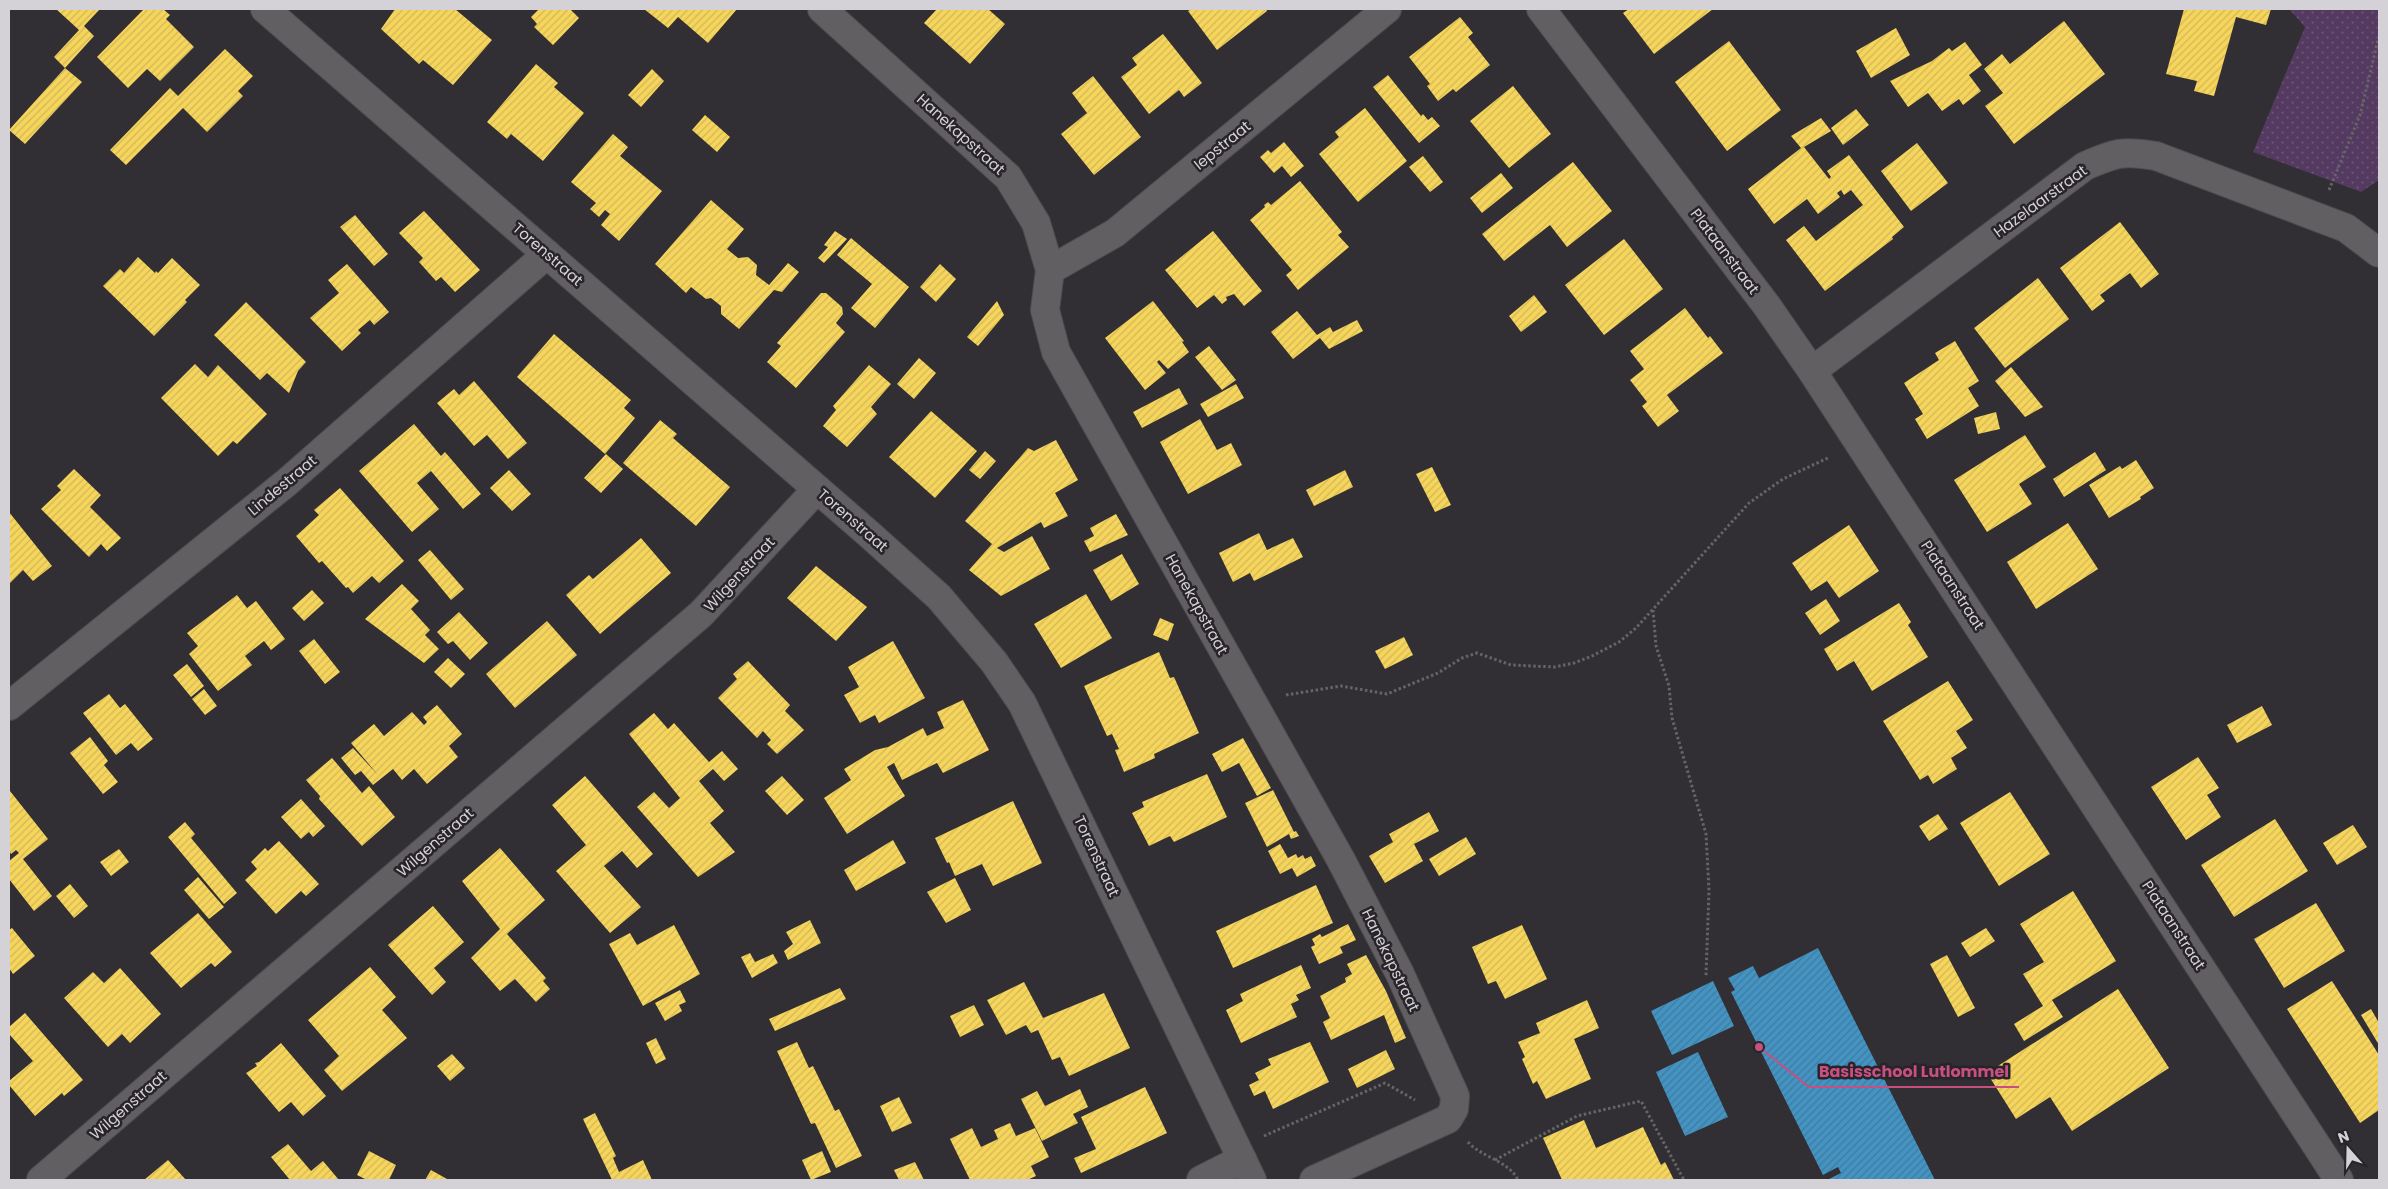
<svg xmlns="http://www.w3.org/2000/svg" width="2388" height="1189" viewBox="0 0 2388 1189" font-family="Poppins,sans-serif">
	<defs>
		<pattern id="grass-dots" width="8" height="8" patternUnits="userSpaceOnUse" patternTransform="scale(1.25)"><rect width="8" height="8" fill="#543960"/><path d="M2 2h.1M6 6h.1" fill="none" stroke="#6c5576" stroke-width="1.8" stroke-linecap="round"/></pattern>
		<pattern id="homes-hatch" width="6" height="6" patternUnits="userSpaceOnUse" patternTransform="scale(1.25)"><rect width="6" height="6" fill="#f6d55c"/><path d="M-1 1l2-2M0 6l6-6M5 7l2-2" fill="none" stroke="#d2b756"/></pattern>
		<pattern id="schools-hatch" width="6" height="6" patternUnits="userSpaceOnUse" patternTransform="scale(1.25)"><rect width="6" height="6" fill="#4393c3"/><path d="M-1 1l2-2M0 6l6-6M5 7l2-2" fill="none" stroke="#427a9c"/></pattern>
	</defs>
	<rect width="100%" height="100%" fill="#312f33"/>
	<!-- grass -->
	<polygon fill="url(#grass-dots)" points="2289,9 2379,9 2379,180 2361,192 2253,152 2305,27"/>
	<!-- homes -->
	<g fill="url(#homes-hatch)">
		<polygon points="56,9 100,9 84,26 94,36 65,68 54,57 79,30"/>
		<polygon points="144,9 163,9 170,15 166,19 194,47 160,81 147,69 128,88 97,57"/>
		<polygon points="395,9 455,9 492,40 453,85 423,60 419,64 381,29"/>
		<polygon points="539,9 570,9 579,18 553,45 534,27 537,24 531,17"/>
		<polygon points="644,9 737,9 708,43 678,17 668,28"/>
		<polygon points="937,9 988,9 1005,24 970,64 924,23"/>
		<polygon points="1191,9 1266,9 1267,11 1217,50 1188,11"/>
		<polygon points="1629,9 1713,9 1654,54 1623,13"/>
		<polygon points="2184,9 2271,9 2266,25 2236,17 2214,96 2194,91 2197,81 2166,74"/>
		<polygon points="1460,17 1473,33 1468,37 1490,65 1456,92 1453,89 1438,101 1427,86 1430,84 1409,57"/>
		<polygon points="2064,21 2105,74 2014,144 1985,106 2003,93 1984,69 2002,54 2010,64"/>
		<polygon points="1896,28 1910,55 1871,78 1856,51"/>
		<polygon points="1163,34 1202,83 1184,97 1179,90 1149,114 1121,77 1137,65 1132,58"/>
		<polygon points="1729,41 1781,110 1727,151 1675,82"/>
		<polygon points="1965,42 1982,65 1969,75 1981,91 1963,105 1959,99 1942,111 1928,93 1908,107 1890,81 1932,61 1949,48 1952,51"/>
		<polygon points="225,49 253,76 238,91 243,96 207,132 183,108 126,165 110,150 170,88 178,96"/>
		<polygon points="536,64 558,83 554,87 584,113 543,161 511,134 507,139 487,122"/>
		<polygon points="65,68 82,82 25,144 9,130"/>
		<polygon points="652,69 664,81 641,107 628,95"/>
		<polygon points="1388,75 1421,116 1423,114 1428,120 1432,117 1440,126 1419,143 1373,87"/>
		<polygon points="1093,76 1141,137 1094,175 1061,134 1087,113 1072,93"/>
		<polygon points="1513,86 1551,134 1509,168 1470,121"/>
		<polygon points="1365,108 1407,161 1358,202 1319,154 1339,137 1335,132"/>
		<polygon points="1856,109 1869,125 1843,145 1831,128"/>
		<polygon points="705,115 730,137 717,152 692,130"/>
		<polygon points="1821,118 1831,131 1804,147 1829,179 1831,177 1827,171 1849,155 1904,227 1892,237 1893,239 1825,291 1786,240 1804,226 1816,241 1863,205 1851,190 1844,195 1841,190 1837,193 1840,197 1818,214 1807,199 1774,224 1748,189 1801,148 1791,136"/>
		<polygon points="613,134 628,147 620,156 662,191 619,241 601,225 610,214 605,210 599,217 590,209 596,203 571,182"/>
		<polygon points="1284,142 1304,166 1291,177 1282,166 1274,173 1260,157 1268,150 1271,153"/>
		<polygon points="1917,143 1948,183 1911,211 1881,171"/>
		<polygon points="1423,156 1443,182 1430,192 1409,167"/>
		<polygon points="1573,162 1612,211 1567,247 1550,225 1504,261 1482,234"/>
		<polygon points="1501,173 1513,188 1482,213 1470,198"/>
		<polygon points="1300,181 1342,232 1338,235 1349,247 1298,290 1286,275 1292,270 1250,220 1265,207 1264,205 1268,202 1271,205"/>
		<polygon points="711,200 744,229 727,249 738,258 748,257 757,265 756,275 769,285 788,263 799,272 782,292 774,290 739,329 721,314 721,306 711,298 706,299 691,287 686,293 655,264"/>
		<polygon points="424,211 480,270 455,292 441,277 436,281 419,262 423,258 399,233"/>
		<polygon points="355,215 388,254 374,266 340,227"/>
		<polygon points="2120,222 2159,274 2141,288 2130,273 2100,295 2105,301 2092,311 2060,268"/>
		<polygon points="835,231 847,239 824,263 818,258 828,247 824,245"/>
		<polygon points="1213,231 1262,291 1244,306 1234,294 1226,297 1227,300 1222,304 1214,295 1197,308 1165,270"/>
		<polygon points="851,238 909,287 875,328 851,308 872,284 837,255"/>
		<polygon points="1624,239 1663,289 1604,335 1565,285"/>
		<polygon points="138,257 155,273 156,271 158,273 172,258 200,285 185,300 187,302 154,336 103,286 120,269 124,273"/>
		<polygon points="347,264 389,312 374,325 370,320 358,330 361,333 342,351 310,318 339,293 328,280"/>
		<polygon points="940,264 956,279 936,302 920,287"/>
		<polygon points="2038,278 2069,319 2005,368 1974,328"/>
		<polygon points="821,293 826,293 842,307 843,314 836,323 845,332 796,388 767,362 781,346 777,343"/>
		<polygon points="1534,295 1547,312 1521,332 1509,316"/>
		<polygon points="997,301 1004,315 978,346 967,337"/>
		<polygon points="1153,301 1184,341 1182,342 1189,352 1168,369 1159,360 1157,362 1166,373 1145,390 1105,338"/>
		<polygon points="246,302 306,362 298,371 289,393 267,373 260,380 214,335"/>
		<polygon points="1685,308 1708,338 1710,336 1723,353 1667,395 1679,411 1658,427 1642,406 1647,402 1630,380 1644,369 1630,351"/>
		<polygon points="1297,311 1317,335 1330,327 1333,332 1357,320 1363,331 1329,349 1320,338 1293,359 1271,332"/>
		<polygon points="554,334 631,400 624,408 635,418 605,454 517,377"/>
		<polygon points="1955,341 1979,381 1968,388 1979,406 1927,439 1915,419 1923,414 1904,383 1939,360 1935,353"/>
		<polygon points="1209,346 1236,380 1222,390 1195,357"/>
		<polygon points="919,358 936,373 914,399 897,384"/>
		<polygon points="195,364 208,377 218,365 267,414 237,444 233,441 218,456 161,398"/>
		<polygon points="869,365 891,384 871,407 877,414 847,447 823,426 836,410 833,406"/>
		<polygon points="2011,367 2043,407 2025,417 1995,381"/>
		<polygon points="474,381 527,443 508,459 487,435 474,446 437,403 454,389 459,395"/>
		<polygon points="1236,384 1244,398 1208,417 1200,404"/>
		<polygon points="1179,388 1188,404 1142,428 1133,412"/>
		<polygon points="931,411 977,451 935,498 889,457"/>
		<polygon points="1996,412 2000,429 1978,434 1974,418"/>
		<polygon points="1200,419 1217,450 1231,443 1242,465 1188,494 1160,442"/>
		<polygon points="660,420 677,434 673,438 730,487 696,526 623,463"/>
		<polygon points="414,424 441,456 445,452 481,494 463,509 431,471 417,483 439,509 412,532 359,471"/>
		<polygon points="2025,435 2046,467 2019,484 2032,504 1987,532 1954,480"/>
		<polygon points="1056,440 1078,480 1055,493 1068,516 1044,528 1041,522 997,548 1004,552 1032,536 1050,569 1001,596 969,570 992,544 965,521 1028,448 1034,451"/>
		<polygon points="985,451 996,461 980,479 969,470"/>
		<polygon points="2095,452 2106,470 2064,497 2053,479"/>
		<polygon points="606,454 623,469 601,493 584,478"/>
		<polygon points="2136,460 2154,488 2140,497 2141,499 2109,518 2089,485 2120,466 2122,469"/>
		<polygon points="1432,467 1451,505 1435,512 1416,474"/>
		<polygon points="74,469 101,495 90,507 121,538 107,551 101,544 89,557 41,509 61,490 57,486"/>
		<polygon points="509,470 531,494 512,511 490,488"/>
		<polygon points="1345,470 1353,487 1314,506 1306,490"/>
		<polygon points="340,488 404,561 379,583 372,576 353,593 348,587 346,588 322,561 319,563 296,536 319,515 314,510"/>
		<polygon points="9,512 52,566 33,581 23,570 9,584"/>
		<polygon points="1116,514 1128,535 1090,552 1084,541 1094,536 1090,528"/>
		<polygon points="2068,523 2098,569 2036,609 2007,562"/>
		<polygon points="1849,525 1879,571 1839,598 1827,581 1811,591 1792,563"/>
		<polygon points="1259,533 1267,550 1293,538 1303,557 1254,581 1250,573 1233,582 1219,553"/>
		<polygon points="641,538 671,573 600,634 566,595 589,575 593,579"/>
		<polygon points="430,550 464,589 451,600 418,560"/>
		<polygon points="1122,554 1139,584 1111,601 1093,570"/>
		<polygon points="816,566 867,607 836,641 787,598"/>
		<polygon points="402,584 419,601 411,609 430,630 425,635 439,649 424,663 365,619"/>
		<polygon points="312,590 324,603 304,621 292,608"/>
		<polygon points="1086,594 1112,638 1061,668 1034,624"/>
		<polygon points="237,595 247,608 256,601 285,639 271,650 264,641 245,656 252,665 218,691 189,654 198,646 187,633"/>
		<polygon points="1826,599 1840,621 1820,635 1805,613"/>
		<polygon points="1899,603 1911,622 1908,625 1928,657 1872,691 1854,661 1837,671 1824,649"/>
		<polygon points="459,612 488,643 470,660 453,641 448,644 437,632"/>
		<polygon points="1160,618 1174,624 1168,641 1153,635"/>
		<polygon points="547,621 577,655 515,708 486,674"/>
		<polygon points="1404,637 1413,655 1385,669 1375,651"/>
		<polygon points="314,639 340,672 325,684 299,651"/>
		<polygon points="893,641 925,698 879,723 875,715 860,723 844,695 859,687 848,667"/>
		<polygon points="1159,652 1170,678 1174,677 1199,733 1154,754 1155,758 1124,772 1115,750 1119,749 1112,734 1107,736 1084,686"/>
		<polygon points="448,658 465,674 451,688 434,672"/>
		<polygon points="748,661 790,705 785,711 804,730 777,754 767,744 771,740 763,731 757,738 718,698 737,679 733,674"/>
		<polygon points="187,664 204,686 191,697 173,675"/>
		<polygon points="1948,681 1973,720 1956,731 1967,748 1951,758 1957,769 1933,784 1928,775 1920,780 1883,721"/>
		<polygon points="204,689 217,706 205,715 192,699"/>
		<polygon points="109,694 120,708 125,704 153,739 138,751 131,743 116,755 83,713"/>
		<polygon points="963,700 989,750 943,773 937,763 902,780 894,763 887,767 905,796 847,834 824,798 851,780 844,769 875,750 888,747 923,728 927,736 944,728 937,712"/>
		<polygon points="437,705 462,734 449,746 458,757 427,784 414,769 402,780 393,769 373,785 361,771 355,775 341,758 353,748 378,775 351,743 374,724 384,736 412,712 424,725 427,722 423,717"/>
		<polygon points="2262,706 2272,725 2237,743 2227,725"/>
		<polygon points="654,713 668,729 674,723 709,762 722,751 738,769 724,781 713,769 699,781 724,811 710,823 735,852 698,877 637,807 654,792 669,808 680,798 629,734"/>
		<polygon points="90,737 108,761 104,765 118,782 103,794 70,753"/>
		<polygon points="1243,738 1271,788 1257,796 1239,763 1222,772 1212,754"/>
		<polygon points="2198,757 2219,788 2207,795 2221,817 2186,840 2151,787"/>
		<polygon points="332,758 362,793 369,786 395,817 362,846 319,799 320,796 306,780"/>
		<polygon points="1207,774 1227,817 1174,842 1170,836 1149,846 1132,813 1144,807 1142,802"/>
		<polygon points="585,776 653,854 637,868 622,851 604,866 641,907 610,933 556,871 586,845 552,805"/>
		<polygon points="782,776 804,800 787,815 765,791"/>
		<polygon points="1273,790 1294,832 1296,831 1299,836 1291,839 1289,834 1267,847 1245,803"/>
		<polygon points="10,791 48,839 23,859 52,896 34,911 9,879 9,861 19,853 16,850 11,854 9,851"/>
		<polygon points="2010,792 2050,854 1999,886 1960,823"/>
		<polygon points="301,799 325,826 313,837 309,832 301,839 281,817"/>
		<polygon points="1013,801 1042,863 993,886 982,864 955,876 949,862 947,863 935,838"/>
		<polygon points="1429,812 1439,831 1414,844 1423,861 1385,883 1369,856 1393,842 1389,834"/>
		<polygon points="1938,814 1948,829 1929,841 1919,826"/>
		<polygon points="2275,819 2308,871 2234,917 2201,865"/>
		<polygon points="185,822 195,834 191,838 237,893 224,904 168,837"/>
		<polygon points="2353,825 2367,847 2337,865 2323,843"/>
		<polygon points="1466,837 1476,854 1439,876 1429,859"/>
		<polygon points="893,840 906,863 856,891 844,870"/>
		<polygon points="279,841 319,884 306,896 301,891 276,914 245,880 257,869 251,862 265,848 268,851"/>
		<polygon points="1280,844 1288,858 1296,854 1298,858 1303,855 1305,859 1311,856 1316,866 1297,877 1292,868 1280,874 1268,851"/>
		<polygon points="500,848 545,900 507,934 546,978 543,981 550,989 536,1002 515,979 500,991 471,958 500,929 462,881"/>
		<polygon points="119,849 129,862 111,876 100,862"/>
		<polygon points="198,877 224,907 209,919 184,890"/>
		<polygon points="955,878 971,910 946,923 927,892"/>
		<polygon points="70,884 88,906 74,918 56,896"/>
		<polygon points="1316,885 1333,923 1233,968 1216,931"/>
		<polygon points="2073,891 2116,961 2052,1000 2063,1017 2024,1041 2014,1024 2043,1006 2023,974 2044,962 2020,924"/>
		<polygon points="2316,903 2345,951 2284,988 2254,939"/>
		<polygon points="433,906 464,942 434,968 446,982 432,995 388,945"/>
		<polygon points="198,913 232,952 215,967 211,963 181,988 150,953"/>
		<polygon points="810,920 821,943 788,960 784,951 793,944 786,932"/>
		<polygon points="1348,924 1356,940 1340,947 1343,953 1319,964 1311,947 1315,945 1312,939 1320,934 1322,937"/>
		<polygon points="674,925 700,974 643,1006 609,944 630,933 637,945"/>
		<polygon points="1522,925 1547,979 1505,999 1496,981 1488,984 1472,947"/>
		<polygon points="12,928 35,956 13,974 9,968 9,930"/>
		<polygon points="1986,928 1995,941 1970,957 1961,943"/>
		<polygon points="750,953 755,962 773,954 778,963 752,978 741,957"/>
		<polygon points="1366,955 1386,991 1406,1038 1395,1043 1384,1015 1331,1040 1323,1022 1330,1018 1320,996 1346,982 1345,978 1352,974 1347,964"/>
		<polygon points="1947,955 1975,1008 1958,1017 1930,964"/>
		<polygon points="1301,965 1311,988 1296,995 1299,1000 1291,1004 1297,1017 1241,1043 1226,1010 1243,1001 1240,994"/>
		<polygon points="370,967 396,997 382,1010 407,1038 342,1091 324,1070 339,1056 308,1020"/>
		<polygon points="120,968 161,1014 130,1043 122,1034 108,1047 64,998 93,972 104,983"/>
		<polygon points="2332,981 2379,1055 2379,1110 2360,1123 2287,1009"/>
		<polygon points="1024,982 1043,1018 1104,993 1130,1048 1069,1076 1060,1057 1052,1060 1038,1030 1031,1033 1026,1025 1006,1035 987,1000"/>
		<polygon points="840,988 846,999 775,1031 769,1019"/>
		<polygon points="2118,989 2169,1068 2072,1131 2050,1097 2016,1119 1987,1073"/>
		<polygon points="680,990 686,1002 679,1005 682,1011 665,1021 655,1003"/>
		<polygon points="1587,1000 1599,1028 1574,1039 1591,1079 1546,1099 1537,1081 1533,1084 1522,1059 1525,1057 1518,1042 1540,1033 1536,1023"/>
		<polygon points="974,1005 984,1025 960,1037 950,1016"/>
		<polygon points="2371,1009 2379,1023 2379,1045 2361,1015"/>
		<polygon points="25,1013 83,1080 64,1096 62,1093 35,1116 9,1085 9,1081 33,1061 9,1034 9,1027"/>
		<polygon points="656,1038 666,1059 656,1064 646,1043"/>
		<polygon points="797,1042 809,1068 813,1066 835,1111 839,1109 862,1156 836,1168 815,1123 811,1124 777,1051"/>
		<polygon points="1310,1042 1329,1082 1273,1109 1265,1091 1254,1096 1249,1085 1259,1080 1255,1073 1271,1065 1268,1059"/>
		<polygon points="281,1043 326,1096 303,1116 291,1102 279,1112 246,1073 257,1066 255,1063 259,1062"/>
		<polygon points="1386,1050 1395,1069 1357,1088 1348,1069"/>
		<polygon points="452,1054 465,1068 450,1081 437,1066"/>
		<polygon points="1145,1087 1167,1133 1081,1173 1074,1158 1096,1149 1081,1117"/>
		<polygon points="1080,1089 1088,1107 1073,1114 1078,1123 1042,1141 1021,1099 1037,1091 1045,1106"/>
		<polygon points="899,1097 912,1123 892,1132 880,1106"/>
		<polygon points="595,1113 616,1156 613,1158 619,1172 643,1160 652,1180 612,1180 583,1119"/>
		<polygon points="1584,1120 1596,1148 1643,1127 1661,1165 1665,1162 1674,1180 1562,1180 1543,1138"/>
		<polygon points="1010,1123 1016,1136 1035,1128 1049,1157 1031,1166 1036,1176 1027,1180 970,1180 950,1139 972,1128 981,1147 998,1139 994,1130"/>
		<polygon points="288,1144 311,1171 323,1161 339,1180 290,1180 271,1157"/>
		<polygon points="369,1151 396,1165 389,1180 367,1180 357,1175"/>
		<polygon points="822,1151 831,1172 811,1180 802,1160"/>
		<polygon points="168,1160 186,1180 144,1180"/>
		<polygon points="915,1162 924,1180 899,1180 894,1170"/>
		<polygon points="431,1170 447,1179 446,1180 425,1180"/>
	</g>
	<!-- schools -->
	<g fill="url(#schools-hatch)">
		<polygon points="1818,948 1935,1180 1827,1180 1841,1173 1838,1167 1823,1175 1731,992 1735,990 1728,978 1753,966 1759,978"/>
		<polygon points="1713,981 1734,1026 1672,1055 1651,1011"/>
		<polygon points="1698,1052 1728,1117 1685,1136 1656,1072"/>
	</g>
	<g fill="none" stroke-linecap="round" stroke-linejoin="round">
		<defs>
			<g id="street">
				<polyline points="265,9 870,535 939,597 994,662 1022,703 1252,1180"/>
				<polyline points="822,9 1008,177 1036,223 1050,270 1045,310 1056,352 1341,860 1400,974 1455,1096 1454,1109 1448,1119 1314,1180"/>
				<polyline points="1541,9 1767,306 1812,371 2339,1180"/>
				<polyline points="1050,270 1115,233 1387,9"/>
				<path d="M1812 371 2085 166C2115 153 2123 150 2156 156L2346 228 2379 253"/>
				<polyline points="9,706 286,483 547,254"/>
				<polyline points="41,1180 701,614 817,489"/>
				<polyline points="1201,1180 1242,1159"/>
			</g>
		</defs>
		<!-- street casing -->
		<use href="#street" stroke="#4e4c4f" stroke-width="30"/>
		<!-- path -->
		<g stroke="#656466" stroke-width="3" stroke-dasharray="2.5 2.5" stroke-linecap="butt">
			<polyline points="2329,190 2360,115 2379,36"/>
			<polyline points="1653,610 1656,646 1669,686 1672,718 1706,834 1709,890 1706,976"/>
			<polyline points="1286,695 1341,686 1387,694 1438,673 1462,658 1477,653 1511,665 1554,667 1574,663 1592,656 1619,642 1636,628 1749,503 1783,479 1830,457"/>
			<polyline points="1264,1136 1385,1083 1415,1100"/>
			<path d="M1468 1142C1481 1157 1509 1161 1518 1180"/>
			<polyline points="1495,1160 1577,1116 1641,1101 1684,1180"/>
		</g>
		<!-- street -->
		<use href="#street" stroke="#615f62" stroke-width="28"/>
	</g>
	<g text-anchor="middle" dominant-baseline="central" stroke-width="5" stroke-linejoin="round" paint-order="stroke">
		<!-- street labels -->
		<g font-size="15" fill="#d4d2d6" stroke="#28242a">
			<text transform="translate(961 134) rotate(42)">Hanekapstraat</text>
			<text transform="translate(1222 145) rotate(-39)">Iepstraat</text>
			<text transform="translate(2040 201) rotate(-36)">Hazelaarstraat</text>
			<text transform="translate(1725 251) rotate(53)">Plataanstraat</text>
			<text transform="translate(548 254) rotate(41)">Torenstraat</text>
			<text transform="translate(282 485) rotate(-40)">Lindestraat</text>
			<text transform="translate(853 520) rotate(41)">Torenstraat</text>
			<text transform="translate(739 574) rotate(-47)">Wilgenstraat</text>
			<text transform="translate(1953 585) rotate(57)">Plataanstraat</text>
			<text transform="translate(1197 604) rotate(61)">Hanekapstraat</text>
			<text transform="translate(435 842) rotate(-41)">Wilgenstraat</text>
			<text transform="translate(1097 856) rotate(65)">Torenstraat</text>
			<text transform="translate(2174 925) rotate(57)">Plataanstraat</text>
			<text transform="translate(1391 960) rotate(64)">Hanekapstraat</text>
			<text transform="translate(128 1105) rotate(-41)">Wilgenstraat</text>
		</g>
	</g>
	<!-- callouts -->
	<path fill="none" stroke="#c75080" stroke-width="2" d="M1759 1047L1809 1087H2019"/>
	<circle fill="#c75080" stroke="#28242a" stroke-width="2" cx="1759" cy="1047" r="5"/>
	<g font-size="16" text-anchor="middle" font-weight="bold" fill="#c75080" stroke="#28242a" stroke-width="5" stroke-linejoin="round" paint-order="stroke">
		<text x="1914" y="1077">Basisschool Lutlommel</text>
	</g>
	<!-- border -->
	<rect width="2388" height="1189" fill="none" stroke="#d4d2d6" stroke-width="20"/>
	<!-- north arrow -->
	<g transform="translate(2348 1149) rotate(340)" stroke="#28242a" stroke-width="4" paint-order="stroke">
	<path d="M0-4L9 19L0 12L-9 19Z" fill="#d4d2d6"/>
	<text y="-8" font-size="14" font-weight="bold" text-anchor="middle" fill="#d4d2d6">N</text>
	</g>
</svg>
